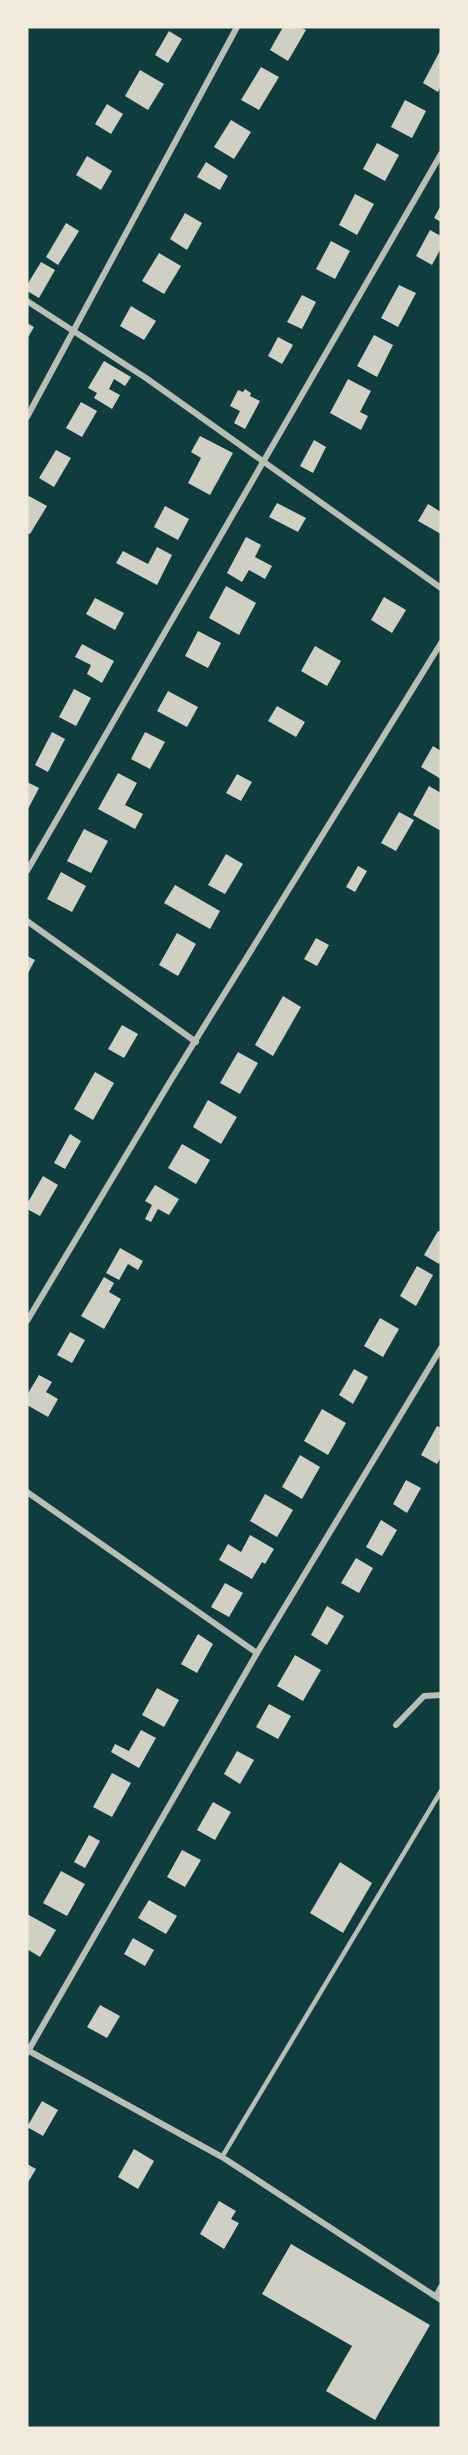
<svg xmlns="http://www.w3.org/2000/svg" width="468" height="2455" viewBox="0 0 468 2455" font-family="Merriweather,serif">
	<rect width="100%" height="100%" fill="#0f3d3e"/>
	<!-- building -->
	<g fill="#cfcfc3">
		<polygon points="283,27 300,27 306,30 288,61 270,50"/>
		<polygon points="169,31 182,39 168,63 155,55"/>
		<polygon points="441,49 441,86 438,92 423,83"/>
		<polygon points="261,67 279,77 259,110 241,100"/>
		<polygon points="140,70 164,84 148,110 125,96"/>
		<polygon points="405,100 426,111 412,138 391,127"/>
		<polygon points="107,104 123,114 111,134 95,124"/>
		<polygon points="231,120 251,132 234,159 214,147"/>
		<polygon points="377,143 399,155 385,181 363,169"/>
		<polygon points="87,156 112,171 101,190 76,175"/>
		<polygon points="206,162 228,176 220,190 197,177"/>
		<polygon points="355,194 374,204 357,235 339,225"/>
		<polygon points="441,205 441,222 434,218"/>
		<polygon points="185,213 202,223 187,250 170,239"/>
		<polygon points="66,223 79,231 58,265 46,257"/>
		<polygon points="430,230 441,236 441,248 432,265 416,256"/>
		<polygon points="331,241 350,251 335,279 316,269"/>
		<polygon points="159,253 181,266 164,294 142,281"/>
		<polygon points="41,262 55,270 39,298 27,291 27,285"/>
		<polygon points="399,285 416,293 398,327 381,318"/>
		<polygon points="302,295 316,302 302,329 287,322"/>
		<polygon points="131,306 156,321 144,340 120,326"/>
		<polygon points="27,323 34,327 27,339"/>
		<polygon points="374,335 393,345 377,377 357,366"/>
		<polygon points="278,337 293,345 282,364 268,356"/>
		<polygon points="104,361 131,377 125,386 114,379 109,389 120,395 112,409 94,398 97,393 88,388"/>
		<polygon points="348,379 371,391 360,412 368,416 361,430 330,413"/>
		<polygon points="245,389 251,393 250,396 260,401 245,429 234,423 240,411 230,406 238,390 243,392"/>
		<polygon points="81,402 97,411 82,437 66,428"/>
		<polygon points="200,436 233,453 210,495 188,483 201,458 191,452"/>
		<polygon points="314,440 326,447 313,473 300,466"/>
		<polygon points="56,450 71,458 54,487 39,478"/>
		<polygon points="29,496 47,506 30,534 27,533 27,499"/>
		<polygon points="277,503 306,518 298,532 269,517"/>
		<polygon points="428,504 441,512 441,534 418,521"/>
		<polygon points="165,506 189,519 178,540 154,527"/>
		<polygon points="246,537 261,545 255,557 272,566 265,579 249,570 242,582 227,573"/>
		<polygon points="157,547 172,555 157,585 116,563 123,551 148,564"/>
		<polygon points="226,586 256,603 239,635 209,618"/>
		<polygon points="384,597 406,610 392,633 371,620"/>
		<polygon points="95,598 124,613 115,630 86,614"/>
		<polygon points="198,631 221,643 208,668 185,656"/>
		<polygon points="82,644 114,661 102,683 87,674 91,665 75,657"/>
		<polygon points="315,646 341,661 327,686 301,671"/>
		<polygon points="74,689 91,698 76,726 59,717"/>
		<polygon points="168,691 198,707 187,727 157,711"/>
		<polygon points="277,706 305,722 296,737 268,721"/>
		<polygon points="52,732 65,739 48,772 35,765"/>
		<polygon points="145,732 165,742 150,769 131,759"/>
		<polygon points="433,746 441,751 441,779 421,767"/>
		<polygon points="118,773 137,783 125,805 143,814 135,829 98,809"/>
		<polygon points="237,774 252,782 241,801 226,793"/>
		<polygon points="27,782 39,788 27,811"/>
		<polygon points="429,786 441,793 441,831 413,815"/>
		<polygon points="399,812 414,820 396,851 381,843"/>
		<polygon points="84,829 108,841 91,873 67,861"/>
		<polygon points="226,854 243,864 225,894 208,885"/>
		<polygon points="358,866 367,871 355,892 346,887"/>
		<polygon points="61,872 86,886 72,912 47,899"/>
		<polygon points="175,885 220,911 210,929 164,903"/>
		<polygon points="177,933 196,944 178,976 159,965"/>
		<polygon points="316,938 329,945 317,966 304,959"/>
		<polygon points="27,956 35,960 27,975"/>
		<polygon points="283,996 301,1007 273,1056 255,1045"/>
		<polygon points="122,1025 138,1034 124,1058 108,1049"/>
		<polygon points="238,1052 258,1063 240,1094 220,1083"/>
		<polygon points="95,1072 114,1083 93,1120 74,1109"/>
		<polygon points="208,1100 237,1117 221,1144 193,1127"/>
		<polygon points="70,1134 81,1141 65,1169 54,1163"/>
		<polygon points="182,1144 210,1160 196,1184 168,1168"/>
		<polygon points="43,1176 58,1185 40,1216 27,1209 27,1204"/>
		<polygon points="155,1185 179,1199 169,1215 158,1209 151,1222 145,1219 152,1205 145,1201"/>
		<polygon points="438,1231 441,1232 441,1260 439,1264 424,1255"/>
		<polygon points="120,1248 143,1261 138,1270 128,1264 119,1280 106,1273"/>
		<polygon points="417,1266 433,1275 416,1306 400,1296"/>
		<polygon points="104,1277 114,1283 109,1292 121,1299 104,1329 81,1316"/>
		<polygon points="380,1318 399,1329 383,1357 364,1346"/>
		<polygon points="70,1332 85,1340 72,1363 57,1355"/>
		<polygon points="354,1369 368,1377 353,1404 339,1395"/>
		<polygon points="39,1375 52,1382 46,1392 58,1399 48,1417 27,1405 27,1395"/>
		<polygon points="322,1409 346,1423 328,1455 304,1441"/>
		<polygon points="437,1426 441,1428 441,1457 437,1464 421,1455"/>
		<polygon points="300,1455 320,1467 302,1499 282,1487"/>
		<polygon points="406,1480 421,1488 407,1513 393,1504"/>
		<polygon points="265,1494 293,1510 277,1537 250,1521"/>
		<polygon points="381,1520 397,1530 382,1556 366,1547"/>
		<polygon points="250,1535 274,1549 265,1564 262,1562 252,1579 219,1560 228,1544 241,1552"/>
		<polygon points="356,1558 373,1568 359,1593 341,1583"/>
		<polygon points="225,1583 243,1593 229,1617 211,1607"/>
		<polygon points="327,1606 344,1616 327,1645 311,1635"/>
		<polygon points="198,1634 213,1644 197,1673 181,1664"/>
		<polygon points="295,1655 321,1670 303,1701 277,1686"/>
		<polygon points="157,1688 179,1700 164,1727 142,1715"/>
		<polygon points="269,1704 291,1716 278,1739 256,1727"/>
		<polygon points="141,1730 156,1738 139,1768 111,1752 115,1744 129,1751"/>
		<polygon points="237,1751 254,1760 240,1784 224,1774"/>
		<polygon points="112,1773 131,1783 112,1817 93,1807"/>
		<polygon points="213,1802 231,1812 215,1840 197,1830"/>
		<polygon points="89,1835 100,1841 85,1868 74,1862"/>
		<polygon points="182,1850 201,1860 185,1887 167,1877"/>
		<polygon points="340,1862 372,1883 343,1933 310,1913"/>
		<polygon points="61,1871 85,1884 67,1916 43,1903"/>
		<polygon points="149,1900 177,1916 166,1934 138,1918"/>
		<polygon points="27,1914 56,1930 40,1957 27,1949"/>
		<polygon points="133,1938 154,1950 145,1966 124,1954"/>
		<polygon points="100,2005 120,2016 107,2038 87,2027"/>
		<polygon points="42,2101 58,2110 43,2136 27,2127"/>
		<polygon points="134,2149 154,2161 138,2189 118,2177"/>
		<polygon points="27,2164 36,2169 27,2184"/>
		<polygon points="219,2201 236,2211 231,2219 239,2223 224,2249 200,2234"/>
		<polygon points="291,2244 430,2325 375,2420 326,2391 352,2346 262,2294"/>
	</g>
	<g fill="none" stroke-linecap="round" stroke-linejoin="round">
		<!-- service -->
		<polyline stroke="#b8beb3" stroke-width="4.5" points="222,2157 441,1791"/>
		<!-- minor -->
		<g stroke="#b8beb3" stroke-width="6">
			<polyline points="27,301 146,378 441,588"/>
			<polyline points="27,417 237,27"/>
			<polyline points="27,871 441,154"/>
			<polyline points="27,921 196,1042"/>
			<polyline points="27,1321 171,1080 441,643"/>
			<polyline points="27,1492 257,1653"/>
			<polyline points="396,1725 424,1696 441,1695"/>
			<polyline points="29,2051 222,2157 441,2300"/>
			<polyline points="27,2053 257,1653 441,1348"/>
			<polyline points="436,2296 441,2287"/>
		</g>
	</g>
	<!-- border -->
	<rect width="468" height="2455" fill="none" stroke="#f1e9da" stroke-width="57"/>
</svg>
